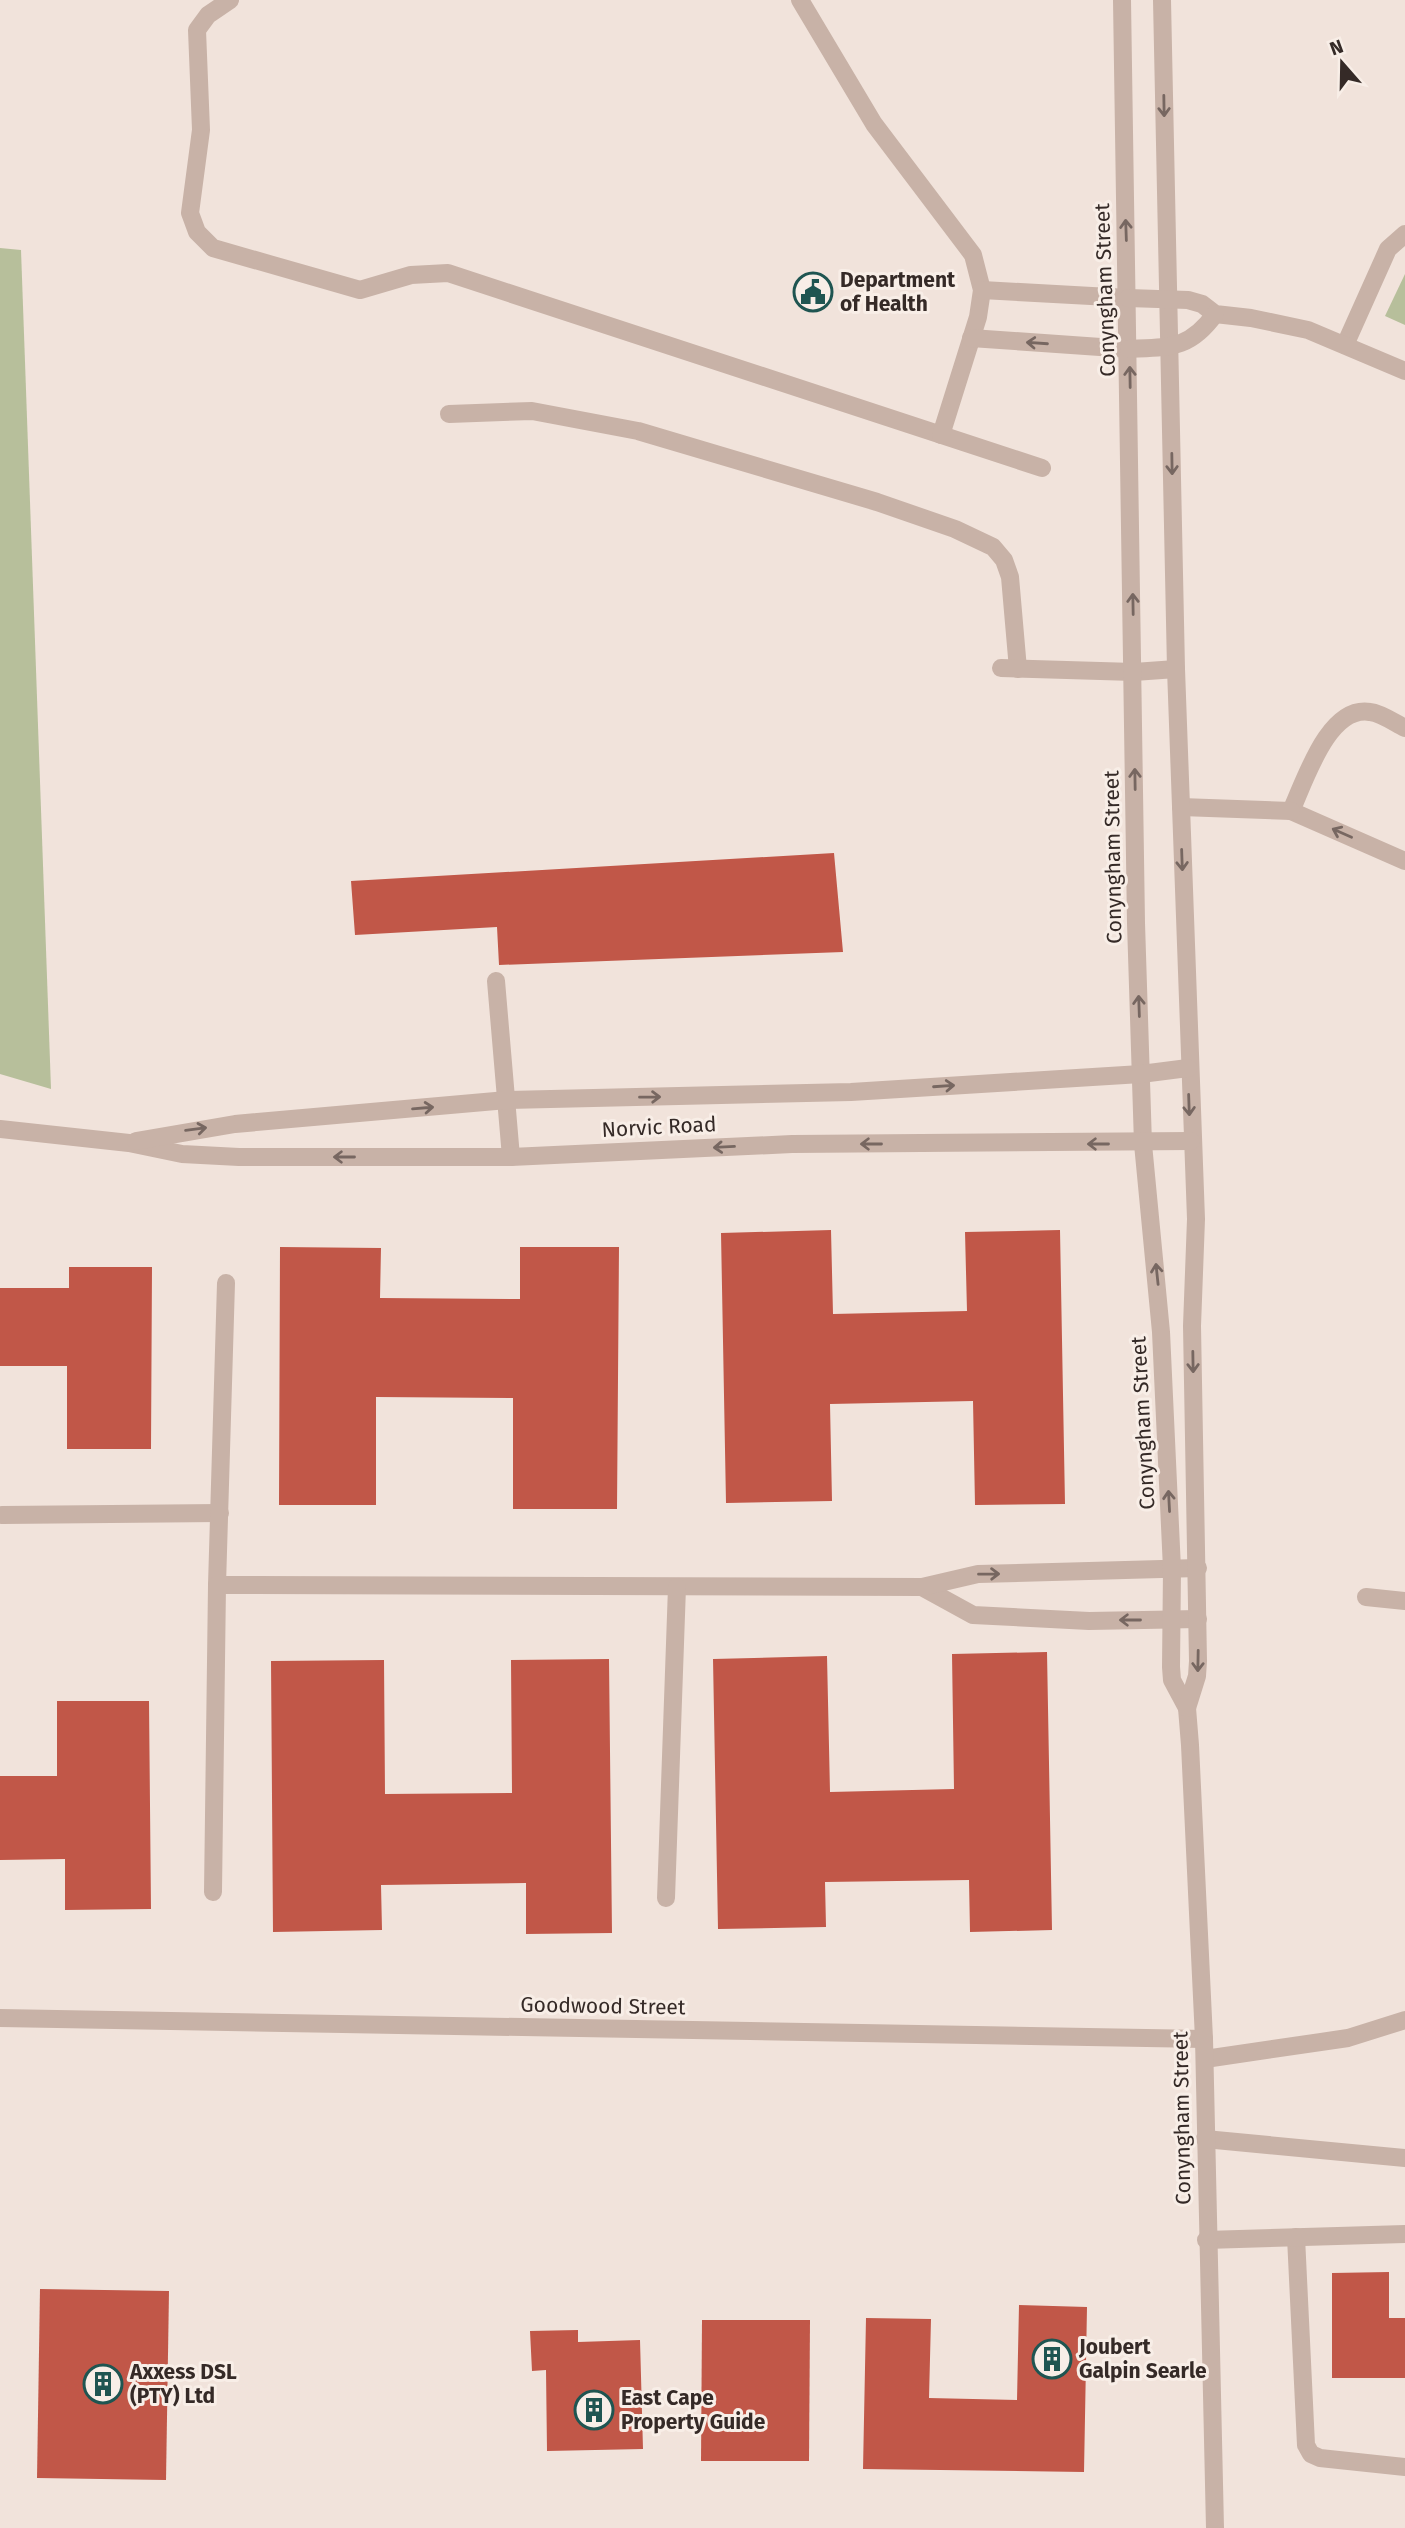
<svg xmlns="http://www.w3.org/2000/svg" width="1405" height="2528" viewBox="0 0 1405 2528" font-family="'Fira Sans',sans-serif">
	<rect width="100%" height="100%" fill="#f1e3db"/>
	<!-- green -->
	<g fill="#b7bf9b">
		<polygon points="0,248 21,250 51,1089 0,1074"/>
		<polygon points="1405,274 1405,325 1385,316"/>
	</g>
	<!-- building -->
	<g fill="#c15748">
		<polygon points="834,853 843,952 499,965 497,927 355,935 351,881"/>
		<polygon points="831,1230 833,1314 967,1311 965,1232 1060,1230 1065,1504 975,1505 973,1401 830,1404 832,1501 726,1503 721,1233"/>
		<polygon points="280,1247 381,1248 380,1298 520,1299 520,1247 619,1247 617,1509 513,1509 513,1398 376,1397 376,1505 279,1505"/>
		<polygon points="69,1267 152,1267 151,1449 67,1449 67,1366 0,1366 0,1288 69,1288"/>
		<polygon points="1047,1652 1052,1930 970,1932 969,1880 825,1882 826,1927 718,1929 713,1659 827,1656 830,1792 954,1789 952,1654"/>
		<polygon points="609,1659 612,1933 526,1934 526,1883 381,1885 382,1930 273,1932 271,1661 384,1660 385,1794 512,1793 511,1660"/>
		<polygon points="57,1701 149,1701 151,1909 65,1910 65,1859 0,1860 0,1776 57,1776"/>
		<polygon points="1389,2272 1389,2318 1405,2318 1405,2378 1332,2378 1332,2273"/>
		<polygon points="40,2289 169,2291 166,2480 37,2478"/>
		<polygon points="1019,2305 1087,2307 1084,2472 863,2469 866,2318 931,2319 929,2398 1017,2400"/>
		<polygon points="702,2320 810,2320 809,2461 701,2461"/>
		<polygon points="578,2330 578,2342 640,2340 643,2449 547,2451 546,2370 532,2371 530,2331"/>
	</g>
	<g fill="none" stroke-linecap="round" stroke-linejoin="round">
		<!-- service -->
		<g stroke="#c8b2a7" stroke-width="18">
			<polyline points="230,0 208,15 197,30 201,130 190,213 197,232 213,248 360,290 411,275 448,273 1042,468"/>
			<polyline points="800,0 874,124 973,255 982,290 978,317 941,435"/>
			<polyline points="982,290 1128,298"/>
			<polyline points="971,338 1129,349"/>
			<polyline points="449,414 532,411 638,431 877,502 955,529 993,547 1004,560 1010,577 1018,669"/>
			<polyline points="1001,668 1134,672 1176,669"/>
			<path d="M1405 728C1395 723 1381 713 1370 712 1328 705 1305 781 1291 811L1405 861"/>
			<polyline points="1181,807 1291,811"/>
			<polyline points="496,981 511,1157"/>
			<polyline points="2,1515 220,1513"/>
			<polyline points="217,1585 226,1283"/>
			<polyline points="922,1587 973,1615 1089,1621 1198,1619"/>
			<polyline points="1366,1597 1405,1601"/>
			<polyline points="213,1892 217,1585 922,1587 978,1574 1198,1568"/>
			<polyline points="666,1898 677,1587"/>
			<polyline points="1205,2059 1348,2038 1405,2020"/>
			<polyline points="1205,2139 1405,2158"/>
			<polyline points="1296,2237 1306,2445 1311,2454 1320,2458 1405,2467"/>
			<polyline points="1206,2240 1405,2234"/>
		</g>
		<!-- minor -->
		<g stroke="#c8b2a7" stroke-width="18">
			<polyline points="1345,345 1388,249 1405,234"/>
			<polyline points="0,2018 1204,2039"/>
		</g>
		<!-- tertiary -->
		<g stroke="#c8b2a7" stroke-width="18">
			<polyline points="1122,0 1136,923 1143,1144 1161,1332 1172,1569 1171,1667 1172,1680 1187,1708 1190,1745 1204,2039 1215,2528"/>
			<polyline points="1162,0 1176,669 1196,1219 1192,1326 1198,1661 1197,1676 1187,1708"/>
			<polyline points="1128,298 1188,300 1202,304 1215,314 1251,318 1308,330 1405,371"/>
			<path d="M1129 349C1170 347 1190 349 1215 314"/>
			<polyline points="0,1129 129,1143 182,1154 239,1157 511,1157 792,1144 1191,1141"/>
			<polyline points="136,1141 235,1124 507,1100 851,1092 1141,1074 1188,1068"/>
		</g>
	</g>
	<!-- one-way arrows -->
	<defs><path id="oneway-shaft" d="M-6 0H5M1.5-3L5.5 0L1.5 3" fill="none" stroke-width="1.6" stroke-linecap="round" stroke-linejoin="round" transform="scale(1.75)"/></defs>
	<g stroke="#776761">
		<use href="#oneway-shaft" transform="translate(1164 106) rotate(89)"/>
		<use href="#oneway-shaft" transform="translate(1126 230) rotate(-92)"/>
		<use href="#oneway-shaft" transform="translate(1037 343) rotate(-176)"/>
		<use href="#oneway-shaft" transform="translate(1130 377) rotate(-91)"/>
		<use href="#oneway-shaft" transform="translate(1172 464) rotate(89)"/>
		<use href="#oneway-shaft" transform="translate(1133 604) rotate(-91)"/>
		<use href="#oneway-shaft" transform="translate(1135 779) rotate(-91)"/>
		<use href="#oneway-shaft" transform="translate(1342 833) rotate(-156)"/>
		<use href="#oneway-shaft" transform="translate(1182 860) rotate(88)"/>
		<use href="#oneway-shaft" transform="translate(1139 1006) rotate(-92)"/>
		<use href="#oneway-shaft" transform="translate(944 1086) rotate(-4)"/>
		<use href="#oneway-shaft" transform="translate(650 1097) rotate(-1)"/>
		<use href="#oneway-shaft" transform="translate(1189 1105) rotate(88)"/>
		<use href="#oneway-shaft" transform="translate(423 1108) rotate(-5)"/>
		<use href="#oneway-shaft" transform="translate(196 1129) rotate(-7)"/>
		<use href="#oneway-shaft" transform="translate(871 1144) rotate(180)"/>
		<use href="#oneway-shaft" transform="translate(1098 1144) rotate(-180)"/>
		<use href="#oneway-shaft" transform="translate(724 1147) rotate(177)"/>
		<use href="#oneway-shaft" transform="translate(344 1157) rotate(-180)"/>
		<use href="#oneway-shaft" transform="translate(1157 1274) rotate(-96)"/>
		<use href="#oneway-shaft" transform="translate(1193 1362) rotate(89)"/>
		<use href="#oneway-shaft" transform="translate(1169 1501) rotate(-93)"/>
		<use href="#oneway-shaft" transform="translate(989 1574) rotate(-1)"/>
		<use href="#oneway-shaft" transform="translate(1130 1620) rotate(180)"/>
		<use href="#oneway-shaft" transform="translate(1198 1661) rotate(91)"/>
	</g>
	<!-- icons -->
	<defs>
		<symbol id="civic-ring" viewBox="-11 -11 22 22"><circle r="9.5" fill="#f8eee7" stroke="#1f5551" stroke-width="1.5"/><path d="M-.6-6.5H3V-4.5H.6V-3L4-1V1h2V6H-6V1h2V-1L-.6-3ZM-1.2 2.5V6h2.4V2.5Z" fill="#1f5551"/></symbol>
		<symbol id="building-ring" viewBox="-11 -11 22 22"><circle r="9.5" fill="#f8eee7" stroke="#1f5551" stroke-width="1.5"/><path d="M-4-6H4V6H1V3H-1V6H-4ZM-2.5-4.3h1.7v1.8h-1.7ZM.8-4.3h1.7v1.8H.8ZM-2.5-1h1.7V.8h-1.7ZM.8-1h1.7V.8H.8Z" fill="#1f5551"/></symbol>
	</defs>
	<g fill-rule="evenodd">
		<use href="#civic-ring" x="791" y="270" width="44" height="44"/>
		<use href="#building-ring" x="1030" y="2337" width="44" height="44"/>
		<use href="#building-ring" x="81" y="2362" width="44" height="44"/>
		<use href="#building-ring" x="572" y="2388" width="44" height="44"/>
	</g>
	<g text-anchor="middle" dominant-baseline="central" stroke-width="6" stroke-linejoin="round" paint-order="stroke">
		<!-- poi labels -->
		<g font-size="21" font-weight="bold" fill="#352a27" stroke="#f8eee7" text-anchor="start">
			<text x="840" y="280">Department<tspan x="840" dy="24">of Health</tspan></text>
			<text x="1079" y="2347">Joubert<tspan x="1079" dy="24">Galpin Searle</tspan></text>
			<text x="130" y="2372">Axxess DSL<tspan x="130" dy="24">(PTY) Ltd</tspan></text>
			<text x="621" y="2398">East Cape<tspan x="621" dy="24">Property Guide</tspan></text>
		</g>
		<!-- street labels -->
		<g font-size="21" fill="#352a27" stroke="#f8eee7">
			<text transform="translate(1105 290) rotate(-92)">Conyngham Street</text>
			<text transform="translate(1113 857) rotate(-91)">Conyngham Street</text>
			<text transform="translate(659 1127) rotate(-3)">Norvic Road</text>
			<text transform="translate(1143 1423) rotate(-93)">Conyngham Street</text>
			<text transform="translate(603 2006) rotate(1)">Goodwood Street</text>
			<text transform="translate(1182 2118) rotate(-91)">Conyngham Street</text>
		</g>
	</g>
	<!-- north arrow -->
	<g transform="translate(1342 63) rotate(340)" stroke="#f8eee7" stroke-width="5" paint-order="stroke">
	<path d="M0-5L12 26L0 18L-12 26Z" fill="#352a27"/>
	<text y="-10" font-size="19" font-weight="bold" text-anchor="middle" fill="#352a27">N</text>
	</g>
</svg>
